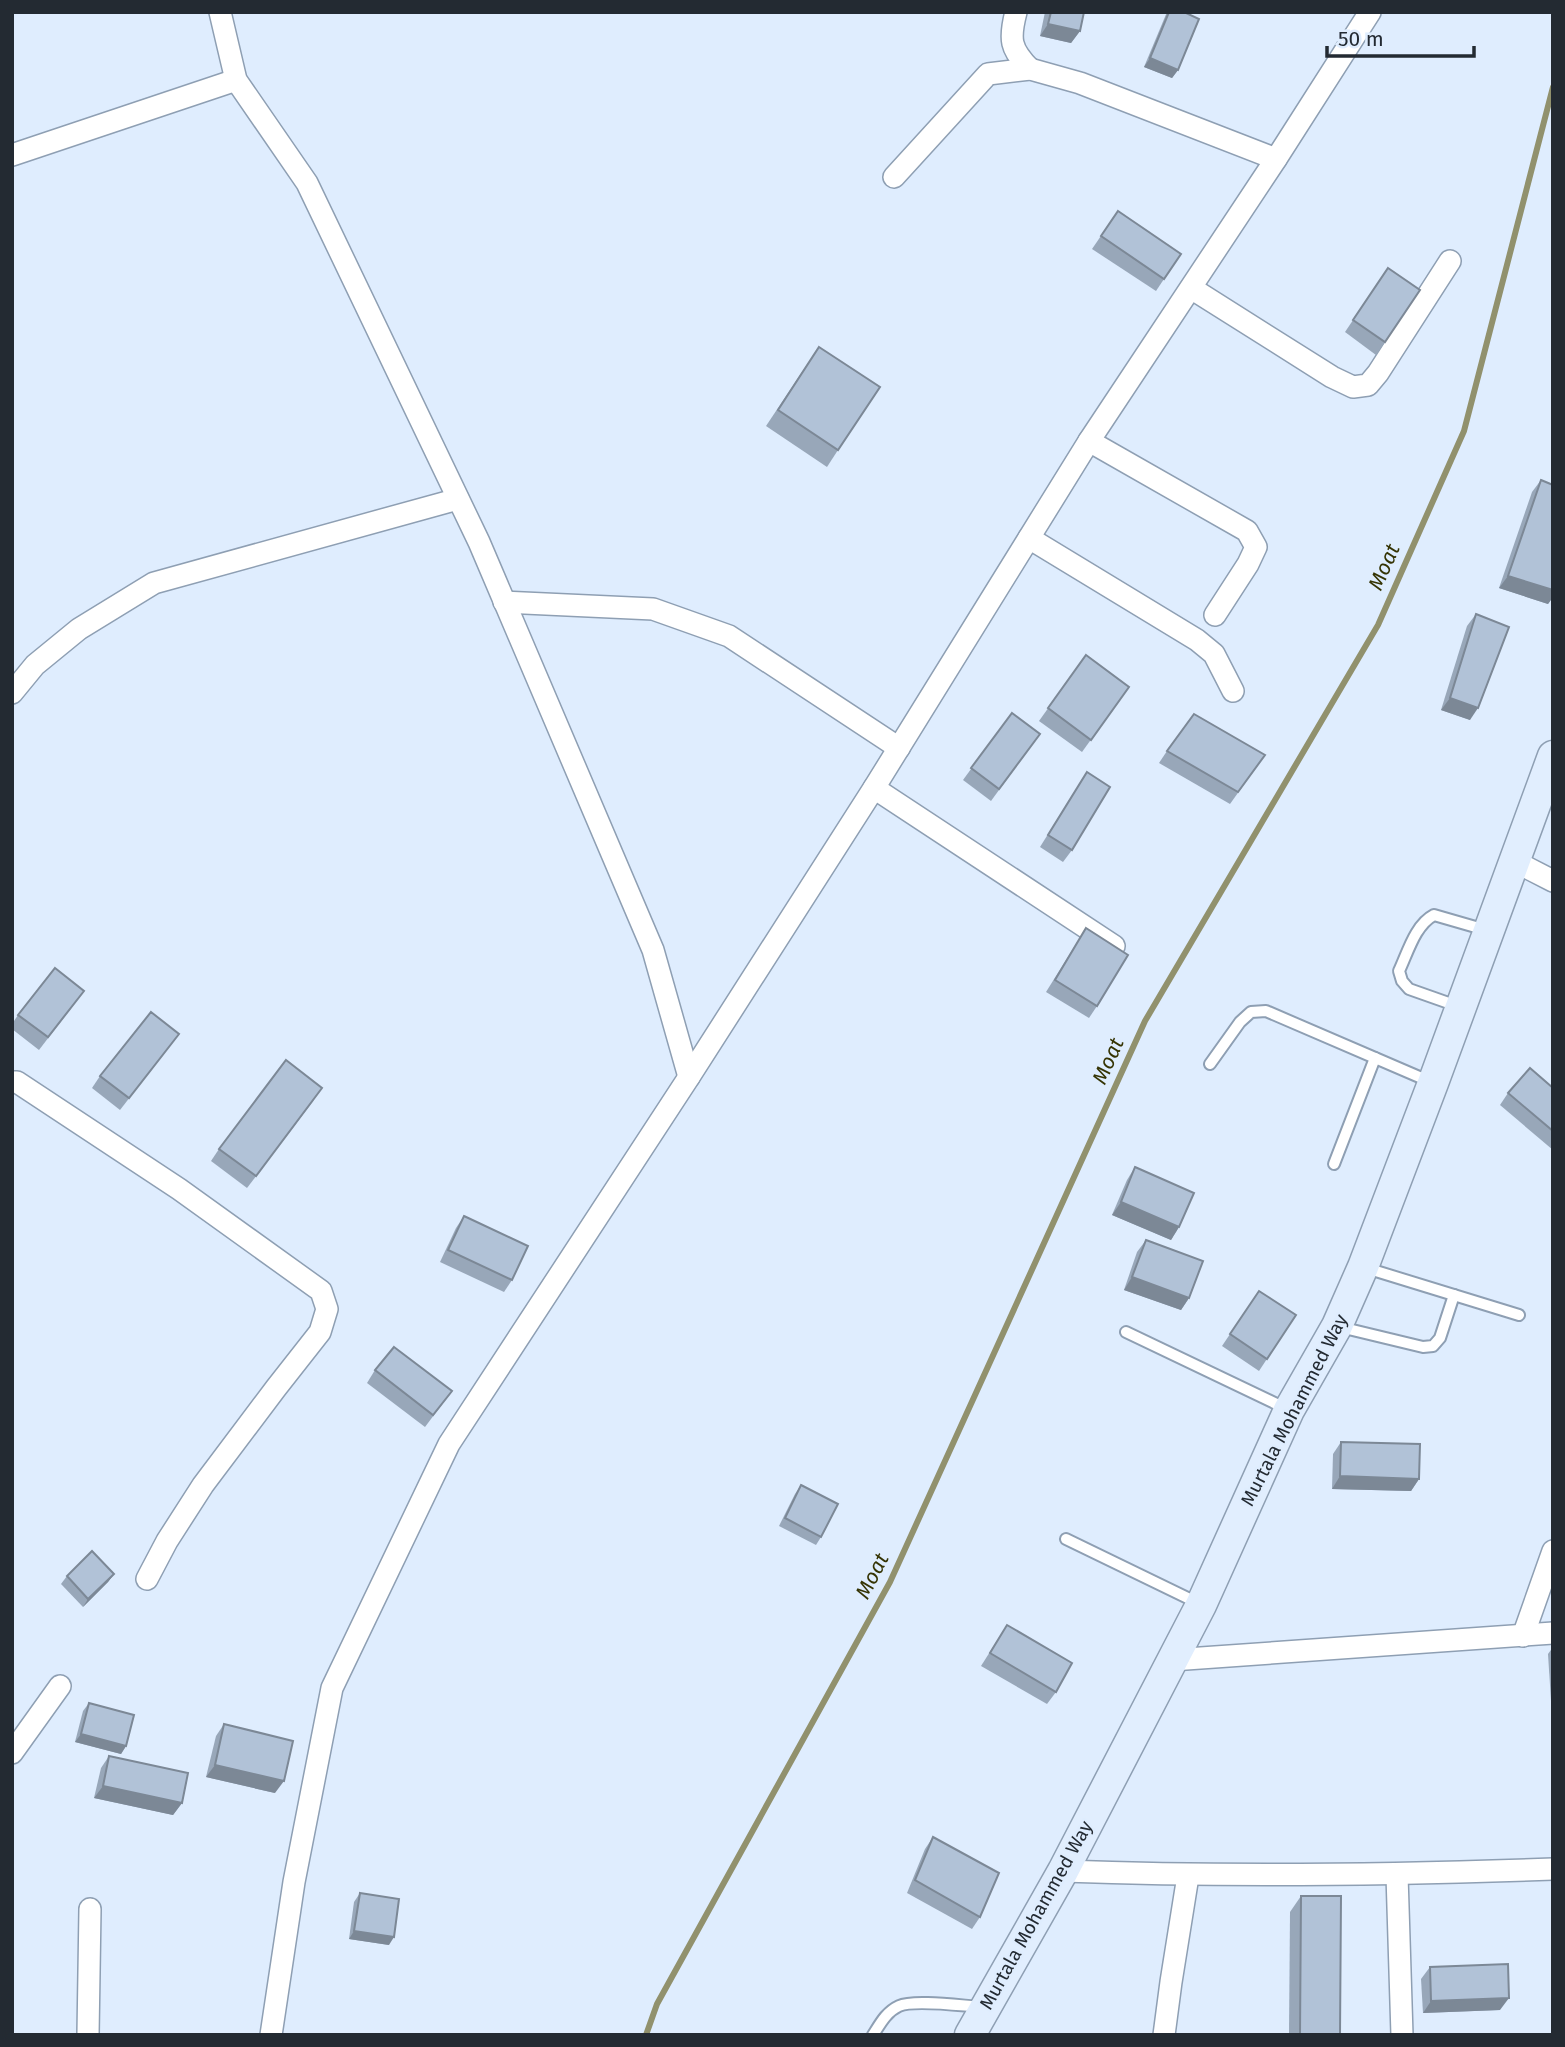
<svg xmlns="http://www.w3.org/2000/svg" width="1565" height="2047" viewBox="0 0 1565 2047" font-family="'Fira Sans',sans-serif">
	<rect width="100%" height="100%" fill="#dfedfe"/>
	<g fill="none" stroke-linecap="round" stroke-linejoin="round">
		<!-- stream -->
		<polyline stroke="#91916d" stroke-width="6" points="646,2035 657,2004 890,1582 1145,1021 1378,625 1464,431 1553,87"/>
		<defs>
			<g id="lane">
				<path d="M1460 1007 1409 989 1402 981 1399 971C1408 952 1415 925 1434 915L1486 930"/>
				<polyline points="1210,1064 1240,1022 1251,1012 1266,1011 1431,1082"/>
				<polyline points="1334,1164 1375,1058"/>
				<polyline points="1366,1268 1519,1315"/>
				<polyline points="1340,1327 1423,1347 1433,1346 1440,1338 1454,1295"/>
				<polyline points="1126,1332 1287,1409"/>
				<polyline points="1066,1539 1198,1603"/>
				<path d="M873 2035C880 2024 886 2012 899 2006 914 1999 963 2006 982 2007"/>
			</g>
			<g id="street">
				<polyline points="220,12 236,80 307,183 479,542 653,950 689,1077"/>
				<path d="M1016 12C1009 39 1010 49 1030 69"/>
				<polyline points="12,155 236,80"/>
				<polyline points="894,177 988,74 1030,69 1080,83 1276,159"/>
				<polyline points="1191,288 1332,377 1353,387 1368,385 1378,373 1450,261"/>
				<polyline points="1089,441 1247,531 1256,547 1248,564 1215,615"/>
				<polyline points="1029,538 1197,640 1214,654 1233,691"/>
				<polyline points="504,602 653,609 729,636 899,748"/>
				<polyline points="12,693 35,665 79,629 154,583 458,499"/>
				<polyline points="874,788 1114,946"/>
				<polyline points="1514,861 1553,881"/>
				<polyline points="12,1082 17,1082 179,1189 321,1291 327,1309 320,1332 276,1388 203,1485 167,1541 147,1579"/>
				<polyline points="1523,1636 1553,1551"/>
				<polyline points="1172,1660 1553,1633"/>
				<polyline points="12,1753 60,1686"/>
				<path d="M1063 1871C1227 1877 1389 1875 1553 1869"/>
				<polyline points="1397,1875 1402,2035"/>
				<polyline points="88,2035 90,1909"/>
				<polyline points="271,2035 294,1882 332,1688 449,1444 689,1077 874,788 1089,441 1276,159 1370,12"/>
				<polyline points="1164,2035 1171,1982 1188,1876"/>
			</g>
			<polyline id="secondary" points="970,2035 1063,1871 1201,1605 1289,1410 1337,1326 1363,1267 1433,1083 1553,756"/>
		</defs>
		<!-- lane casing -->
		<use href="#lane" stroke="#8e9fb3" stroke-width="14"/>
		<!-- street casing -->
		<use href="#street" stroke="#8e9fb3" stroke-width="24"/>
		<!-- secondary casing -->
		<use href="#secondary" stroke="#8e9fb3" stroke-width="33"/>
		<!-- lane -->
		<use href="#lane" stroke="#fff" stroke-width="10"/>
		<!-- street -->
		<use href="#street" stroke="#fff" stroke-width="21"/>
		<!-- secondary -->
		<use href="#secondary" stroke="#e1eefe" stroke-width="30"/>
	</g>
	<!-- wall -->
	<g fill="#98a7b9">
		<polygon points="1045,12 1084,12 1080,31 1071,43 1040,36"/>
		<polygon points="1167,12 1184,12 1178,70 1172,78 1144,67"/>
		<polygon points="1118,211 1164,279 1156,291 1092,249"/>
		<polygon points="1388,268 1420,290 1376,355 1345,332"/>
		<polygon points="808,363 838,450 827,467 766,426"/>
		<polygon points="1541,480 1553,485 1553,597 1548,604 1499,588 1532,492"/>
		<polygon points="1476,614 1470,720 1441,710 1467,626"/>
		<polygon points="1086,655 1129,687 1082,752 1039,721"/>
		<polygon points="1012,713 1040,734 991,801 963,780"/>
		<polygon points="1167,751 1265,755 1230,804 1159,763"/>
		<polygon points="1087,772 1072,850 1063,862 1040,847"/>
		<polygon points="1086,928 1097,1006 1089,1018 1046,992"/>
		<polygon points="75,1003 39,1050 12,1029 12,1024 18,1015"/>
		<polygon points="179,1034 120,1110 92,1088 100,1076"/>
		<polygon points="1553,1088 1553,1150 1500,1105 1508,1093"/>
		<polygon points="314,1100 247,1188 211,1161 219,1149"/>
		<polygon points="1135,1167 1179,1227 1171,1240 1112,1215 1127,1180"/>
		<polygon points="464,1216 512,1280 504,1292 440,1262 456,1228"/>
		<polygon points="1146,1240 1189,1298 1181,1310 1124,1290 1137,1252"/>
		<polygon points="1259,1291 1296,1315 1259,1371 1222,1346"/>
		<polygon points="375,1370 443,1403 425,1427 367,1383"/>
		<polygon points="1341,1442 1419,1479 1411,1491 1332,1489 1333,1454"/>
		<polygon points="801,1485 821,1537 816,1545 779,1526 795,1494"/>
		<polygon points="114,1574 108,1582 83,1607 61,1584 67,1576"/>
		<polygon points="1007,1625 1056,1692 1047,1704 981,1666"/>
		<polygon points="1553,1647 1553,1732 1548,1654"/>
		<polygon points="89,1703 126,1746 121,1754 75,1742 83,1711"/>
		<polygon points="224,1724 275,1793 206,1777 216,1736"/>
		<polygon points="109,1756 182,1803 173,1815 94,1798 101,1768"/>
		<polygon points="933,1837 980,1917 972,1929 907,1893 925,1849"/>
		<polygon points="360,1893 389,1945 349,1939 354,1902"/>
		<polygon points="1301,1896 1340,2035 1289,2035 1290,1912"/>
		<polygon points="1430,1967 1500,2010 1423,2013 1421,1979"/>
	</g>
	<!-- shaded-wall -->
	<g fill="#7c8896">
		<polygon points="1048,24 1080,31 1071,43 1040,36"/>
		<polygon points="1150,58 1178,70 1172,78 1144,67"/>
		<polygon points="1508,576 1553,590 1553,597 1548,604 1499,588"/>
		<polygon points="1450,698 1478,708 1470,720 1441,710"/>
		<polygon points="1121,1202 1179,1227 1171,1240 1112,1215"/>
		<polygon points="1132,1277 1189,1298 1181,1310 1124,1290"/>
		<polygon points="1340,1476 1419,1479 1411,1491 1332,1489"/>
		<polygon points="114,1574 108,1582 83,1607 88,1599"/>
		<polygon points="81,1734 126,1746 121,1754 75,1742"/>
		<polygon points="215,1765 284,1781 275,1793 206,1777"/>
		<polygon points="103,1786 182,1803 173,1815 94,1798"/>
		<polygon points="354,1931 394,1937 389,1945 349,1939"/>
		<polygon points="1509,1998 1500,2010 1423,2013 1431,2001"/>
	</g>
	<!-- building -->
	<g fill="#b1c2d7" stroke="#7c8896" stroke-width="2">
		<polygon points="1051,12 1084,12 1080,31 1048,24"/>
		<polygon points="1169,12 1184,12 1199,19 1178,70 1150,58"/>
		<polygon points="1118,211 1181,254 1164,279 1101,236"/>
		<polygon points="1388,268 1420,290 1385,342 1353,320"/>
		<polygon points="819,347 880,387 838,450 778,410"/>
		<polygon points="1541,480 1553,485 1553,590 1508,576"/>
		<polygon points="1476,614 1509,627 1478,708 1450,698"/>
		<polygon points="1086,655 1129,687 1091,740 1048,708"/>
		<polygon points="1012,713 1040,734 999,789 971,768"/>
		<polygon points="1194,714 1265,755 1238,792 1167,751"/>
		<polygon points="1087,772 1110,787 1072,850 1048,835"/>
		<polygon points="1086,928 1128,955 1097,1006 1055,980"/>
		<polygon points="55,968 84,991 48,1037 18,1015"/>
		<polygon points="151,1012 179,1034 129,1098 100,1076"/>
		<polygon points="286,1060 322,1088 256,1176 219,1149"/>
		<polygon points="1530,1068 1553,1088 1553,1131 1508,1093"/>
		<polygon points="1135,1167 1194,1193 1179,1227 1121,1202"/>
		<polygon points="464,1216 528,1246 512,1280 448,1250"/>
		<polygon points="1146,1240 1203,1261 1189,1298 1132,1277"/>
		<polygon points="1259,1291 1296,1315 1267,1359 1230,1334"/>
		<polygon points="394,1347 452,1391 433,1415 375,1370"/>
		<polygon points="1341,1442 1420,1444 1419,1479 1340,1476"/>
		<polygon points="801,1485 838,1504 821,1537 785,1518"/>
		<polygon points="92,1551 114,1574 88,1599 67,1576"/>
		<polygon points="1007,1625 1072,1663 1056,1692 990,1653"/>
		<polygon points="89,1703 134,1715 126,1746 81,1734"/>
		<polygon points="224,1724 293,1741 284,1781 215,1765"/>
		<polygon points="109,1756 188,1773 182,1803 103,1786"/>
		<polygon points="933,1837 999,1873 980,1917 915,1880"/>
		<polygon points="360,1893 399,1899 394,1937 354,1931"/>
		<polygon points="1301,1896 1341,1896 1340,2035 1300,2035"/>
		<polygon points="1508,1964 1509,1998 1431,2001 1430,1967"/>
	</g>
	<g text-anchor="middle" dominant-baseline="central" stroke-width="5" stroke-linejoin="round" paint-order="stroke">
		<!-- street labels -->
		<g font-size="19" fill="#232a32" stroke="#dfedfe">
			<text transform="translate(1294 1410) rotate(-63)">Murtala Mohammed Way</text>
			<text transform="translate(1036 1915) rotate(-61)">Murtala Mohammed Way</text>
		</g>
		<!-- water labels -->
		<g font-size="21" font-style="italic" fill="#353404" stroke="#dfedfe">
			<text transform="translate(1384 567) rotate(-66)">Moat</text>
			<text transform="translate(1108 1061) rotate(-66)">Moat</text>
			<text transform="translate(872 1576) rotate(-63)">Moat</text>
		</g>
	</g>
	<!-- border -->
	<rect width="1565" height="2047" fill="none" stroke="#232a32" stroke-width="28"/>
	<!-- scale -->
	<path d="M1327 46v10h147v-10" fill="none" stroke="#232a32" stroke-width="3.5"/>
	<text x="1338" y="46" font-size="21" fill="#232a32" stroke="#dfedfe" stroke-width="5" paint-order="stroke">50 m</text>
</svg>
